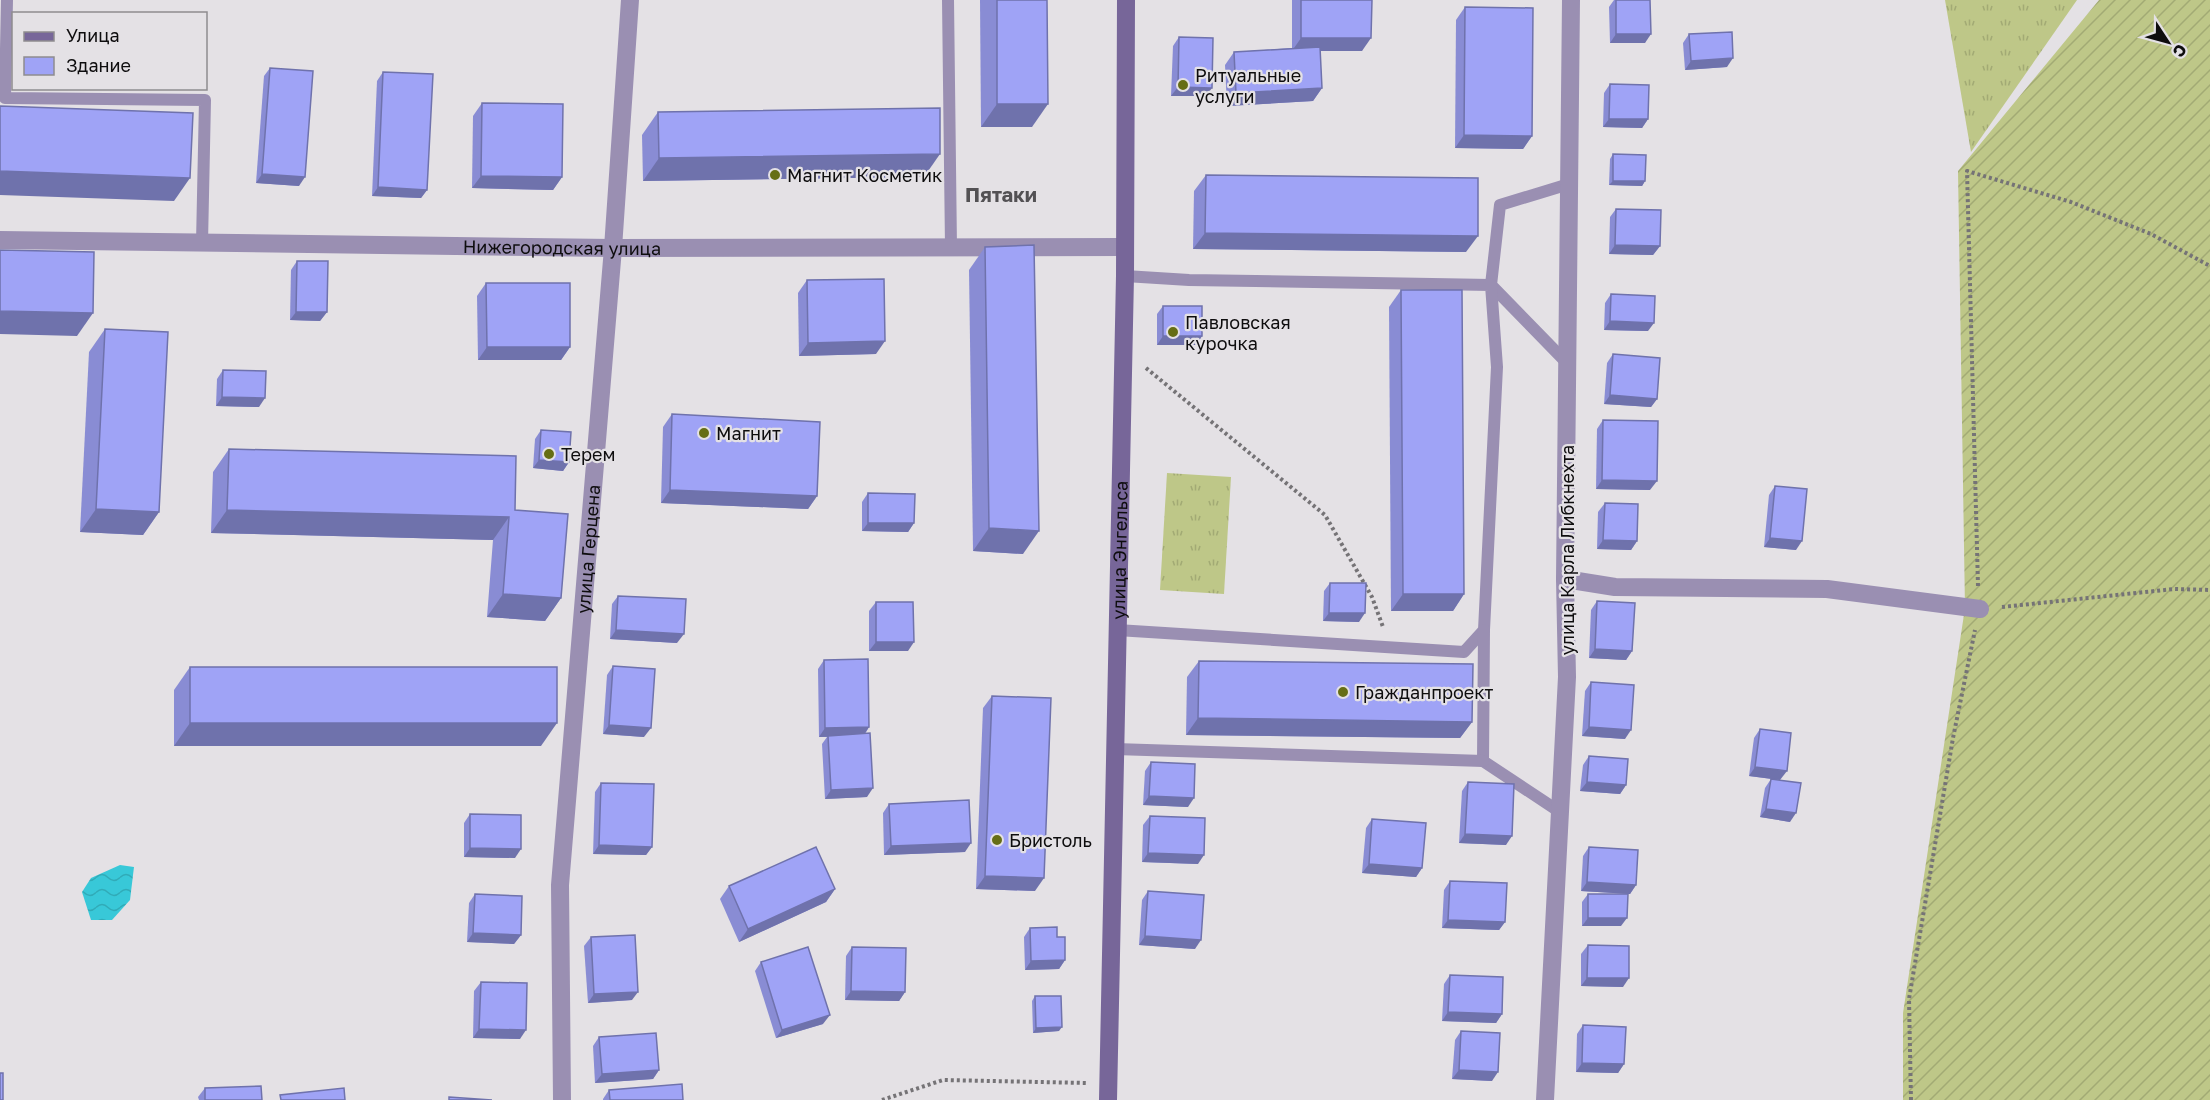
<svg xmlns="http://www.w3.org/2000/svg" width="2210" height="1100" viewBox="0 0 2210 1100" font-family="'Golos Text',sans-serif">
	<defs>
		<pattern id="grass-tufts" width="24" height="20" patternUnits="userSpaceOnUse" patternTransform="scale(1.5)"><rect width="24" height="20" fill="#bec788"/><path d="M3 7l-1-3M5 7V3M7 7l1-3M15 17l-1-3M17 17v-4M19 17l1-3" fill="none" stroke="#a2aa74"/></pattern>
		<pattern id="garden-furrows" width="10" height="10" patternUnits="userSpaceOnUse" patternTransform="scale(1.5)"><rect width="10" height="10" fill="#bec788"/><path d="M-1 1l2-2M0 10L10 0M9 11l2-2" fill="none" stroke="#a2aa74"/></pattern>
		<pattern id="water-waves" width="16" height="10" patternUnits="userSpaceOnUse" patternTransform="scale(1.5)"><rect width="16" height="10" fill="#38c8d8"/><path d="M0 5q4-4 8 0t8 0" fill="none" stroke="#30abb8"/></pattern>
	</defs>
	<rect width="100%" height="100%" fill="#e4e1e5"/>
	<!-- grass -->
	<g fill="url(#grass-tufts)">
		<polygon points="1945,0 2077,0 1971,152"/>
		<polygon points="1167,473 1231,477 1224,594 1160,590"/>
	</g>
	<!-- garden -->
	<polygon fill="url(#garden-furrows)" points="2099,0 2210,0 2210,1100 1903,1100 1903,1013 1965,608 1958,171"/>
	<!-- water -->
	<polygon fill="url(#water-waves)" points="120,865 134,867 130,900 112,920 91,920 82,892 91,878"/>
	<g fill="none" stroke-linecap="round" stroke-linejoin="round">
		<!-- path -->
		<g stroke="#757376" stroke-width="4" stroke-dasharray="3 3" stroke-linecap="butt">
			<polyline points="1146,368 1325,515 1372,597 1383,627"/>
			<polyline points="1978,586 1967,171 2071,202 2151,234 2210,266"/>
			<polyline points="2002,607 2174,589 2210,590"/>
			<polyline points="882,1100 943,1080 1086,1083"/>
			<polyline points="1911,1100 1909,999 1953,738 1975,630"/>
		</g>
		<!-- lane -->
		<g stroke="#9a8fb2" stroke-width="12">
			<polyline points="7,0 5,98 205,100 202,243"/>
			<polyline points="948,0 951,247"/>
			<polyline points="1568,364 1491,285 1500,205 1569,184"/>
			<polyline points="1117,630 1464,652 1484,630 1497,367 1491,285 1189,280 1125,276"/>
			<polyline points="1484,630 1483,761 1560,812"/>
			<polyline points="1115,749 1483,761"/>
		</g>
		<!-- street -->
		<g stroke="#9a8fb2" stroke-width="18">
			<path id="s1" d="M0 240 613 248 1125 247"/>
			<polyline points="1565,579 1615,587 1827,589 1980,609"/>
			<path id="s2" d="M562 1100 560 885 613 248 630 0"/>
			<polyline points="1545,1100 1567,677 1565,579 1571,0"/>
		</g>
		<!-- secondary -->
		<path stroke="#769" stroke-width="18" id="s3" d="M1108 1100 1125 276 1126 0"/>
	</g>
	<!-- wall -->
	<g fill="#898cd4">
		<polygon points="980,0 1047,0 1032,127 981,127"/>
		<polygon points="1292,0 1372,0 1362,51 1320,51 1322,88 1313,101 1227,106 1225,65 1234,52 1292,48"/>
		<polygon points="1614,0 1650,0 1645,43 1610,43 1609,7"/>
		<polygon points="1465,7 1532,136 1523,149 1455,148 1456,20"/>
		<polygon points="1689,34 1727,67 1685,70 1683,43"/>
		<polygon points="1179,37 1206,96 1171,96 1173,46"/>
		<polygon points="270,68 299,186 256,183 264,76"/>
		<polygon points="383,72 427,190 421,198 372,196 377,81"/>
		<polygon points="1610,84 1648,119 1642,128 1603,127 1604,93"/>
		<polygon points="482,103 562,177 553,190 472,188 473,116"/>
		<polygon points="658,112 924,177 643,181 642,135"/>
		<polygon points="1613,154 1645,181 1642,186 1609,185 1610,159"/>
		<polygon points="1206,175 1466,252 1193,249 1194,191"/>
		<polygon points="1616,209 1660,246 1653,255 1609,254 1610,217"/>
		<polygon points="985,247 1023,554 973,551 969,270"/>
		<polygon points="297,261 327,312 320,321 290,320 291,270"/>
		<polygon points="807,280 876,354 799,356 798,293"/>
		<polygon points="486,283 570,347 561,360 478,360 477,296"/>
		<polygon points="1401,290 1464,594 1453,611 1391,611 1389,307"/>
		<polygon points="1611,294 1648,331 1604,330 1605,303"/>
		<polygon points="1163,306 1202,336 1196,345 1157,345 1157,314"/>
		<polygon points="105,329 159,512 143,535 80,532 89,352"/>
		<polygon points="1613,354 1657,399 1651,407 1604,404 1607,363"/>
		<polygon points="223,370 259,407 216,406 217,379"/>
		<polygon points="672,414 817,496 808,509 661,503 663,427"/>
		<polygon points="1603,420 1650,490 1596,489 1597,429"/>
		<polygon points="541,430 569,462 563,471 533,468 535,439"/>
		<polygon points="229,449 515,510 561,598 545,621 487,617 493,540 211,533 213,472"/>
		<polygon points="1775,486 1796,550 1764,547 1769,495"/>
		<polygon points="868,493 914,523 908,532 862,531 862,502"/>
		<polygon points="1605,503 1637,541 1631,550 1597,549 1598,512"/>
		<polygon points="1330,583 1359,622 1323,621 1324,591"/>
		<polygon points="618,596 677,643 610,639 612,604"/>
		<polygon points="1597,601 1632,651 1626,660 1589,658 1591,610"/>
		<polygon points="876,602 908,651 869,651 869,611"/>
		<polygon points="824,660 869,727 865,734 867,797 825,799 822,744 827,737 819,737 818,669"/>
		<polygon points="1199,661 1472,722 1460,738 1186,735 1187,677"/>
		<polygon points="613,666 644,737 603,734 607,675"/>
		<polygon points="190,667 541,746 174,746 174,690"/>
		<polygon points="1591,682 1625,739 1582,736 1585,691"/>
		<polygon points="992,696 1035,891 976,889 983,708"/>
		<polygon points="1760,729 1780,780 1749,776 1754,738"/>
		<polygon points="1589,756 1626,785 1620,794 1580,791 1583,765"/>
		<polygon points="1151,762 1188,807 1143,805 1145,771"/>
		<polygon points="1771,779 1790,822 1760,817 1765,788"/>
		<polygon points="1468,782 1506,845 1459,843 1462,791"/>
		<polygon points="601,783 652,847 646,855 593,854 595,792"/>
		<polygon points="889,804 965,852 884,855 883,813"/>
		<polygon points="470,814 515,858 464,857 464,823"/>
		<polygon points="1150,816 1198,864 1142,862 1143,825"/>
		<polygon points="1372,819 1422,868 1416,877 1362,873 1366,828"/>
		<polygon points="1589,847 1636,885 1630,894 1581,891 1583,856"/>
		<polygon points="1450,881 1505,922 1499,930 1442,928 1444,890"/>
		<polygon points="729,886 835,889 826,902 739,942 720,899"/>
		<polygon points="1148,891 1195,949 1139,945 1142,900"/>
		<polygon points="475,894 521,935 514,944 467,942 469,903"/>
		<polygon points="1588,894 1621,926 1582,926 1582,902"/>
		<polygon points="1030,928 1057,937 1065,960 1059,969 1025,970 1024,937"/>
		<polygon points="591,937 632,1000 588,1003 584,946"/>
		<polygon points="1588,945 1623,987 1581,986 1581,954"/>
		<polygon points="852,947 905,992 899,1001 845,1000 846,956"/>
		<polygon points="761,962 823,1024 776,1038 755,971"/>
		<polygon points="1450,975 1502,1014 1496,1023 1442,1021 1444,984"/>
		<polygon points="481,982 520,1039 473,1038 474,991"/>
		<polygon points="1035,996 1059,1031 1033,1033 1032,1001"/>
		<polygon points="1583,1025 1624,1064 1618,1073 1576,1072 1577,1034"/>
		<polygon points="1461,1031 1492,1081 1452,1079 1455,1040"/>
		<polygon points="599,1037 659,1070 653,1079 595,1083 593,1046"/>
		<polygon points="205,1088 262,1100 199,1100 198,1097"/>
		<polygon points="609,1090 683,1100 603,1100 603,1099"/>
	</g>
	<!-- shaded-wall -->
	<g fill="#6f72ac">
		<polygon points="1616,34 1651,34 1645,43 1610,43"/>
		<polygon points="1301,38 1371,38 1362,51 1292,51"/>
		<polygon points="1733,58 1727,67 1685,70 1691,61"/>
		<polygon points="1178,87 1212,88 1206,96 1171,96"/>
		<polygon points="1322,88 1313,101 1227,106 1236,93"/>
		<polygon points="997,104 1048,104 1032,127 981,127"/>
		<polygon points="1609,119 1648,119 1642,128 1603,127"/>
		<polygon points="1464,135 1532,136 1523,149 1455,148"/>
		<polygon points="940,154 924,177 643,181 659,158"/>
		<polygon points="0,171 190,178 174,201 0,195"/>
		<polygon points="262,174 305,177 299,186 256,183"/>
		<polygon points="481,176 562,177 553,190 472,188"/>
		<polygon points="1613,181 1645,181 1642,186 1609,185"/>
		<polygon points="378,187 427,190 421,198 372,196"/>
		<polygon points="1205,233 1478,236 1466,252 1193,249"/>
		<polygon points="1615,245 1660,246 1653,255 1609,254"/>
		<polygon points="0,311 93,313 77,336 0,334"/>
		<polygon points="296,312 327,312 320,321 290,320"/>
		<polygon points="1610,321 1654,323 1648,331 1604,330"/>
		<polygon points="1163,336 1202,336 1196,345 1157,345"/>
		<polygon points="885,341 876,354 799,356 808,343"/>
		<polygon points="487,347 570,347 561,360 478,360"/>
		<polygon points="1610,395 1657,399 1651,407 1604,404"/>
		<polygon points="222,397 265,398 259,407 216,406"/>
		<polygon points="539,460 569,462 563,471 533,468"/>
		<polygon points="1602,480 1657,481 1650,490 1596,489"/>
		<polygon points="670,490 817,496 808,509 661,503"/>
		<polygon points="96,509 159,512 143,535 80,532"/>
		<polygon points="227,510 509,517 493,540 211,533"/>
		<polygon points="868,523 914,523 908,532 862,531"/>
		<polygon points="989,528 1039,531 1023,554 973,551"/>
		<polygon points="1770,538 1802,541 1796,550 1764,547"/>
		<polygon points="1603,540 1637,541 1631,550 1597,549"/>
		<polygon points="503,594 561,598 545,621 487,617"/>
		<polygon points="1403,594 1464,594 1453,611 1391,611"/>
		<polygon points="1329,613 1365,613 1359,622 1323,621"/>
		<polygon points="616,630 684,634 677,643 610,639"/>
		<polygon points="876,642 914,642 908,651 869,651"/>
		<polygon points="1595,649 1632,651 1626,660 1589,658"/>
		<polygon points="1198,718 1472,722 1460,738 1186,735"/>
		<polygon points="190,723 557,723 541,746 174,746"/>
		<polygon points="609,725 651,728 644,737 603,734"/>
		<polygon points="869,727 863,736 819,737 825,728"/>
		<polygon points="1589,727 1631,730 1625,739 1582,736"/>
		<polygon points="1755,767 1787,771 1780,780 1749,776"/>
		<polygon points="1587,782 1626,785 1620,794 1580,791"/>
		<polygon points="873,788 867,797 825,799 831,790"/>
		<polygon points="1149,796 1194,798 1188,807 1143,805"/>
		<polygon points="1766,809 1796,813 1790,822 1760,817"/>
		<polygon points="1465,834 1512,836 1506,845 1459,843"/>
		<polygon points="971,843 965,852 884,855 891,846"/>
		<polygon points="599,845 652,847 646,855 593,854"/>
		<polygon points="470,848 521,849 515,858 464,857"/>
		<polygon points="1148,853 1204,855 1198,864 1142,862"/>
		<polygon points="1369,864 1422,868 1416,877 1362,873"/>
		<polygon points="985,876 1044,878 1035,891 976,889"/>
		<polygon points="1587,882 1636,885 1630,894 1581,891"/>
		<polygon points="835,889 826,902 739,942 748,929"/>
		<polygon points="1588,918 1627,918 1621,926 1582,926"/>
		<polygon points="1448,920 1505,922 1499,930 1442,928"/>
		<polygon points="473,933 521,935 514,944 467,942"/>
		<polygon points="1145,936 1201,940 1195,949 1139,945"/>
		<polygon points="1065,960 1059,969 1025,970 1031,961"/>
		<polygon points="1587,978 1629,978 1623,987 1581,986"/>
		<polygon points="851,991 905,992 899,1001 845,1000"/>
		<polygon points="638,992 632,1000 588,1003 594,994"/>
		<polygon points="1448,1012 1502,1014 1496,1023 1442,1021"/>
		<polygon points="830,1015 823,1024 776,1038 782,1030"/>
		<polygon points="1062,1027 1059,1031 1033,1033 1036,1028"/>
		<polygon points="479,1029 526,1030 520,1039 473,1038"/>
		<polygon points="1582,1063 1624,1064 1618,1073 1576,1072"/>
		<polygon points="659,1070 653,1079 595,1083 602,1074"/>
		<polygon points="1459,1070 1498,1072 1492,1081 1452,1079"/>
	</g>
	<!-- building -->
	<g fill="#9fa3f6" stroke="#6f72ac" stroke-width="1.5">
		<polygon points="997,0 1047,0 1048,104 997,104"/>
		<polygon points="1301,0 1372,0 1371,38 1301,38"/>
		<polygon points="1616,0 1650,0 1651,34 1616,34"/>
		<polygon points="1465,7 1533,8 1532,136 1464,135"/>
		<polygon points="1732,32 1733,58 1691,61 1689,34"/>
		<polygon points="1179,37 1213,38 1212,88 1178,87"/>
		<polygon points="1320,47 1322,88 1236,93 1234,52"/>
		<polygon points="270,68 313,71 305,177 262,174"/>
		<polygon points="383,72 433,74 427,190 378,187"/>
		<polygon points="1610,84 1649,85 1648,119 1609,119"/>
		<polygon points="482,103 563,104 562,177 481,176"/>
		<polygon points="0,106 193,113 190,178 0,171"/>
		<polygon points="940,108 940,154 659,158 658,112"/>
		<polygon points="1613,154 1646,155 1645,181 1613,181"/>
		<polygon points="1206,175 1478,178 1478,236 1205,233"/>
		<polygon points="1616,209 1661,210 1660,246 1615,245"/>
		<polygon points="1034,245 1039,531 989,528 985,247"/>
		<polygon points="0,250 94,252 93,313 0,311"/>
		<polygon points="297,261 328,261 327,312 296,312"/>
		<polygon points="884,279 885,341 808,343 807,280"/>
		<polygon points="486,283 570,283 570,347 487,347"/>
		<polygon points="1401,290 1462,290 1464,594 1403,594"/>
		<polygon points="1611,294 1655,296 1654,323 1610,321"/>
		<rect x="1163" y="306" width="39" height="30"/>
		<polygon points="105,329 168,332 159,512 96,509"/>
		<polygon points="1613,354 1660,358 1657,399 1610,395"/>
		<polygon points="223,370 266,371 265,398 222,397"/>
		<polygon points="672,414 820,422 817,496 670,490"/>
		<polygon points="1603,420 1658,421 1657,481 1602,480"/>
		<polygon points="541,430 571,432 569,462 539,460"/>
		<polygon points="229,449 516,456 515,510 568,514 561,598 503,594 509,517 227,510"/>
		<polygon points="1775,486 1807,489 1802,541 1770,538"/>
		<polygon points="868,493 915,494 914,523 868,523"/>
		<polygon points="1605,503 1638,504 1637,541 1603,540"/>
		<polygon points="1330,583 1366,583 1365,613 1329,613"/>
		<polygon points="618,596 686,599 684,634 616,630"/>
		<polygon points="1597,601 1635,603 1632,651 1595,649"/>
		<polygon points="876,602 913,602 914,642 876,642"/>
		<polygon points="868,659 869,727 825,728 824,660"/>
		<polygon points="1199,661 1473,664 1472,722 1198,718"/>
		<polygon points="613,666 655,669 651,728 609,725"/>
		<rect x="190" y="667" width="367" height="56"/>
		<polygon points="1591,682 1634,685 1631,730 1589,727"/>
		<polygon points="992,696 1051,698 1044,878 985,876"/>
		<polygon points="1760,729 1791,733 1787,771 1755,767"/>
		<polygon points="870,733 873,788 831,790 828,736"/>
		<polygon points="1589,756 1628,759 1626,785 1587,782"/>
		<polygon points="1151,762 1195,764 1194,798 1149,796"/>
		<polygon points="1771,779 1801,783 1796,813 1766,809"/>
		<polygon points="1468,782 1514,784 1512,836 1465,834"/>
		<polygon points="601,783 654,784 652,847 599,845"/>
		<polygon points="969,800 971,843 891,846 889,804"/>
		<polygon points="470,814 521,815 521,849 470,848"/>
		<polygon points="1150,816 1205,818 1204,855 1148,853"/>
		<polygon points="1372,819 1426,823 1422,868 1369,864"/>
		<polygon points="816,847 835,889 748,929 729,886"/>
		<polygon points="1589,847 1638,850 1636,885 1587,882"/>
		<polygon points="1450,881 1507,883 1505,922 1448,920"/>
		<polygon points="1148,891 1204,895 1201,940 1145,936"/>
		<polygon points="475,894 522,896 521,935 473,933"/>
		<polygon points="1588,894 1628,894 1627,918 1588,918"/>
		<polygon points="1057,927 1057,937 1065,937 1065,960 1031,961 1030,928"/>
		<polygon points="635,935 638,992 594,994 591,937"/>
		<polygon points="1588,945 1629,946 1629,978 1587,978"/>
		<polygon points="808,947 830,1015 782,1030 761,962"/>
		<polygon points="852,947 906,948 905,992 851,991"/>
		<polygon points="1450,975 1503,977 1502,1014 1448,1012"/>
		<polygon points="481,982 527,983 526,1030 479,1029"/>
		<polygon points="1035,996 1061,996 1062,1027 1036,1028"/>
		<polygon points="1583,1025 1626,1027 1624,1064 1582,1063"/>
		<polygon points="1461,1031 1500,1033 1498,1072 1459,1070"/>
		<polygon points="656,1033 659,1070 602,1074 599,1037"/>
		<rect x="0" y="1073" width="3" height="27"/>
		<polygon points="682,1084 683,1100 610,1100 609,1090"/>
		<polygon points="261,1086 262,1100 205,1100 205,1088"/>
		<polygon points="344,1088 345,1100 281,1100 280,1095"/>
		<polygon points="449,1097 492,1100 449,1100"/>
	</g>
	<!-- markers -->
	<g fill="#666e15" stroke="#e4e1e5" stroke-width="2">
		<circle cx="1183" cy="85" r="6"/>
		<circle cx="775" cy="175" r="6"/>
		<circle cx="1173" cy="332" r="6"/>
		<circle cx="704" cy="433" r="6"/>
		<circle cx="549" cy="454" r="6"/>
		<circle cx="1343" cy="692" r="6"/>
		<circle cx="997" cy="840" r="6"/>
	</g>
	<g text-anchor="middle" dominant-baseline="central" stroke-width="4.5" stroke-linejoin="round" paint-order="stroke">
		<!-- poi labels -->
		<g font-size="18" fill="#0e0d0e" stroke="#e4e1e5" text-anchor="start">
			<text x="1195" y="75">Ритуальные<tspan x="1195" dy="21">услуги</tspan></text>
			<text x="787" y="175">Магнит Косметик</text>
			<text x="1185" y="322">Павловская<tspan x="1185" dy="21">курочка</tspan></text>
			<text x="716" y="433">Магнит</text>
			<text x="561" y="454">Терем</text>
			<text x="1355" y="692">Гражданпроект</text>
			<text x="1009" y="840">Бристоль</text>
		</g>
		<!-- street labels -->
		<g font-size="18" fill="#0e0d0e" stroke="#e4e1e5">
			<text stroke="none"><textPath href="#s1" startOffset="562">Нижегородская улица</textPath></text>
			<text stroke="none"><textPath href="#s2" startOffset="552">улица Герцена</textPath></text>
			<text stroke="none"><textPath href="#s3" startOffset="550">улица Энгельса</textPath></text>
			<text transform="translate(1567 550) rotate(-90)">улица Карла Либкнехта</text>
		</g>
		<!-- neighbourhood labels -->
		<g font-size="20" font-weight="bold" fill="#535154" stroke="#e4e1e5">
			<text x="1001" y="194">Пятаки</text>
		</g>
	</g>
	<!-- legend -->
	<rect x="12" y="12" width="195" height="78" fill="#e4e1e5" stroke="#8e8c8f" stroke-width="1.5"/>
	<rect x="24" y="32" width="30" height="9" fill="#776699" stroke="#8e8c8f" stroke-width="1.5"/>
	<text x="66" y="42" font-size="18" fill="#0e0d0e">Улица</text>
	<rect x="24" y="57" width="30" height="18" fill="#9fa3f6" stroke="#8e8c8f" stroke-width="1.5"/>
	<text x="66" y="72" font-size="18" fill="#0e0d0e">Здание</text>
	<!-- north arrow -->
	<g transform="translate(2168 42) rotate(126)" stroke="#e4e1e5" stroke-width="4.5" paint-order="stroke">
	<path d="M0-4.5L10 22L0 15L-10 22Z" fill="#0e0d0e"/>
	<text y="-9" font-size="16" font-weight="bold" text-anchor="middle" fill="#0e0d0e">С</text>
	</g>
</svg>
